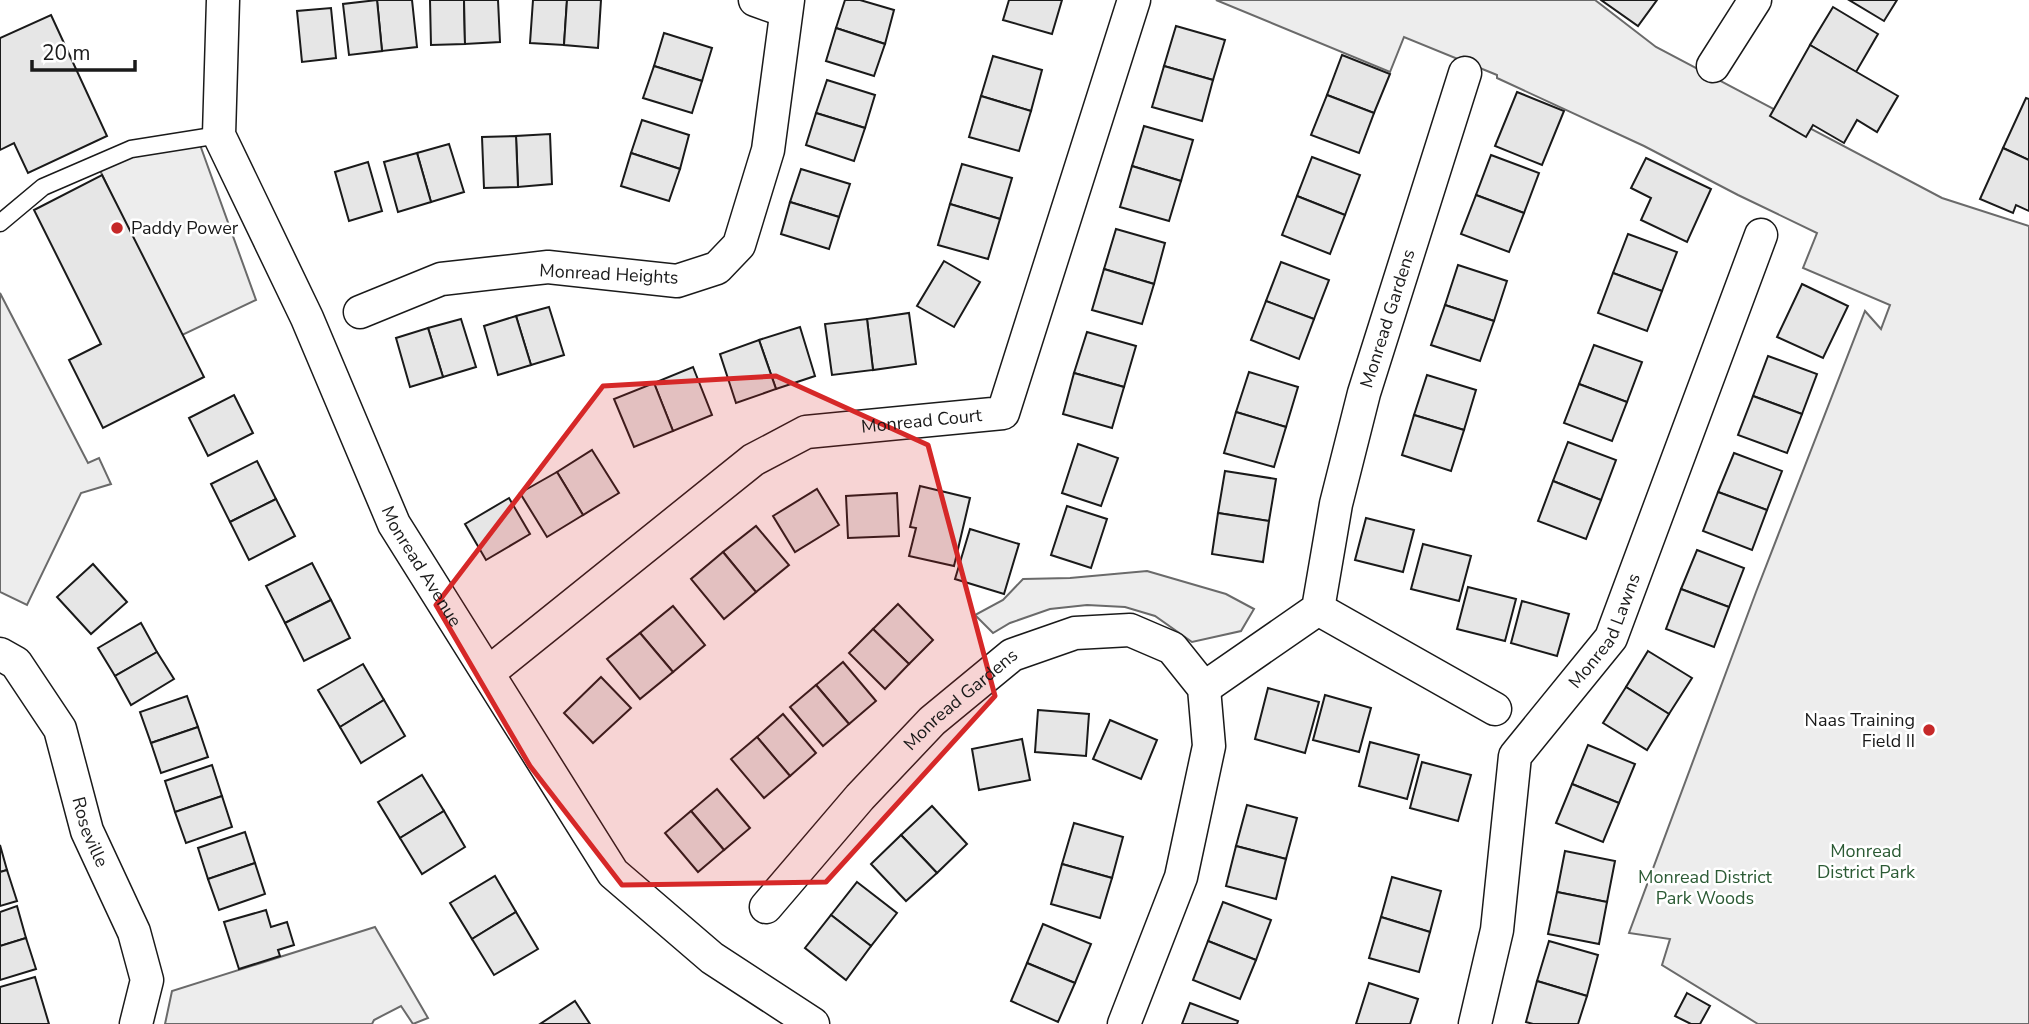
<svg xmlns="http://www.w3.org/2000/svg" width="2029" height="1024" viewBox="0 0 2029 1024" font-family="'Nunito Sans',sans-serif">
	<rect width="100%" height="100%" fill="#fff"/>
	<!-- built -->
	<g fill="#ededed" stroke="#6a6a6a" stroke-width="2">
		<polygon points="1216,0 1595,0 1656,47 1942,198 2029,226 2029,1024 1758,1024 1662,965 1670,939 1629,933 1756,592 1865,311 1881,329 1890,305 1803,268 1817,233 1738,195 1644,146 1497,78 1497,75 1404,37 1390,72"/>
		<polygon points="199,142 256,300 178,337 98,166 118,156"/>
		<polygon points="0,293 88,463 99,458 111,484 81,493 27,605 0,592"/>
		<polygon points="1147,571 1226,594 1254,609 1241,631 1192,642 1155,616 1125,607 1087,605 1050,609 1010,623 993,633 975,615 1003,600 1023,579 1070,578"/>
		<polygon points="375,927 428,1018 413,1024 401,1006 374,1020 372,1024 165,1024 172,991"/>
	</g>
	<!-- building -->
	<g fill="#e6e6e6" stroke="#1a1a1a" stroke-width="2">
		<polygon points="377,0 412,0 417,47 382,51"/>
		<polygon points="377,0 382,51 349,55 343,4"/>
		<polygon points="430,0 464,0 465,44 431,45"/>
		<polygon points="464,0 498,0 500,42 465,44"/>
		<polygon points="533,0 567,0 564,45 530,43"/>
		<polygon points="567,0 601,0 598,48 564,45"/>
		<polygon points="845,0 860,0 894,10 885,44 836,28"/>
		<polygon points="1009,0 1062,0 1052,34 1003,20"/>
		<polygon points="1601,0 1657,0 1638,26"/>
		<polygon points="1849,0 1897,0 1884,21"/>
		<polygon points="1833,7 1878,34 1856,72 1810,45"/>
		<polygon points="331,8 336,58 302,62 297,11"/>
		<polygon points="51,15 107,136 28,173 14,143 0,150 0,38"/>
		<polygon points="1176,26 1225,40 1213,80 1164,66"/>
		<polygon points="836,28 885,44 874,76 826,61"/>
		<polygon points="664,33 712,48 702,81 654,66"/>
		<polygon points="1810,45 1898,96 1877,132 1857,120 1844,143 1813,125 1806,137 1770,116"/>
		<polygon points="1342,55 1390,74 1374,113 1327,95"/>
		<polygon points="993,56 1042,70 1031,111 981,96"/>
		<polygon points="654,66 702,81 692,113 643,98"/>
		<polygon points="1164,66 1213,80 1202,121 1152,107"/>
		<polygon points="827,80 875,95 865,128 816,113"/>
		<polygon points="1517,92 1564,111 1542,165 1495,146"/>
		<polygon points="1327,95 1374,113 1359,153 1311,135"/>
		<polygon points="981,96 1031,111 1019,151 969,137"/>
		<polygon points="2026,98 2029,99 2029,160 2003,148"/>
		<polygon points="816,113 865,128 854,161 806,145"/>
		<polygon points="642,120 689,135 680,169 631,153"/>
		<polygon points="1144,126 1193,140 1181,181 1132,166"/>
		<polygon points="550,134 552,184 518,187 516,136"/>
		<polygon points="516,136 518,187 484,188 482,137"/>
		<polygon points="449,144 464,192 431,202 417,153"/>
		<polygon points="2003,148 2029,160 2029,211 2016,205 2013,213 1980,199"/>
		<polygon points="417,153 431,202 398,212 384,162"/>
		<polygon points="631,153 680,169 669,201 621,186"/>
		<polygon points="1491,155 1539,173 1524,213 1476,195"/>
		<polygon points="1312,157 1360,175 1345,215 1297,196"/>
		<polygon points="1646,158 1711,189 1687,242 1641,220 1651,198 1631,188"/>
		<polygon points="368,162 382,211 349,221 335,172"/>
		<polygon points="962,164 1012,178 1000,219 950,204"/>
		<polygon points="1132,166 1181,181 1169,221 1120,207"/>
		<polygon points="801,169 850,184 839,217 790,202"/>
		<polygon points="102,175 204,377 103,428 69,360 101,344 34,210"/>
		<polygon points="1476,195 1524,213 1509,252 1461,234"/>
		<polygon points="1297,196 1345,215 1330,254 1282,235"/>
		<polygon points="790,202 839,217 829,249 781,234"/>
		<polygon points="950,204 1000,219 988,259 938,245"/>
		<polygon points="1116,229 1165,243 1154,284 1104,269"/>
		<polygon points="1628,234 1677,252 1662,291 1613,273"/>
		<polygon points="944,261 980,282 954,327 917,306"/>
		<polygon points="1281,262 1329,280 1314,319 1266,301"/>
		<polygon points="1458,265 1507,281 1494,321 1445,305"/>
		<polygon points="1104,269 1154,284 1142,324 1092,310"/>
		<polygon points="1613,273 1662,291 1647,331 1598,313"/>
		<polygon points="1802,284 1848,306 1823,358 1777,337"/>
		<polygon points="1266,301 1314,319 1299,359 1251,340"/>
		<polygon points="1445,305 1494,321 1480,361 1431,345"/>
		<polygon points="549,307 564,355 531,365 516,316"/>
		<polygon points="909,313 916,364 873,370 867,319"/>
		<polygon points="516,316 531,365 498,375 484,326"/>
		<polygon points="461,319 476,367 443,377 428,328"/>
		<polygon points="867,319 873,370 832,375 825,324"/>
		<polygon points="800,327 815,376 776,389 759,340"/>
		<polygon points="428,328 443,377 410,387 396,338"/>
		<polygon points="1087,332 1136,346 1124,387 1074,373"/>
		<polygon points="759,340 776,389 736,403 720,354"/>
		<polygon points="1594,345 1642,362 1627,402 1579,384"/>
		<polygon points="1768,356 1817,374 1802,414 1753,396"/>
		<polygon points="693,367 712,415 673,431 654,383"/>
		<polygon points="1249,372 1298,387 1286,427 1236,412"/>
		<polygon points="1074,373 1124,387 1112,428 1063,414"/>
		<polygon points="1427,375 1476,390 1464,430 1414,415"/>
		<polygon points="654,383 673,431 634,447 614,399"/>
		<polygon points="1579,384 1627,402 1612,441 1564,423"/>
		<polygon points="234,395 253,433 208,456 189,418"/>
		<polygon points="1753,396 1802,414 1787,453 1738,435"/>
		<polygon points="1236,412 1286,427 1274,467 1224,453"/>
		<polygon points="1414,415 1464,430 1451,471 1402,455"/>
		<polygon points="1568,442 1616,460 1601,500 1553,481"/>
		<polygon points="1078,444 1118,458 1101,506 1062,493"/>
		<polygon points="592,450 619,493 583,515 557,472"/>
		<polygon points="1734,453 1782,471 1767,510 1718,492"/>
		<polygon points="257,461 276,499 230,522 211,484"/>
		<polygon points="1225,471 1276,479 1269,521 1218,513"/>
		<polygon points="557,472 583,515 547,537 520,493"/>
		<polygon points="1553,481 1601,500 1586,539 1538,521"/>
		<polygon points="920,486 970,498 954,566 909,556 916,528 910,527"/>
		<polygon points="817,489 839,525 795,552 773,516"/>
		<polygon points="1718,492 1767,510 1752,550 1703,531"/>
		<polygon points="897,493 899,536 848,538 846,496"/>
		<polygon points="509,498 530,534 486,560 465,524"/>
		<polygon points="276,499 295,536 249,560 230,522"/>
		<polygon points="1067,506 1107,519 1091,568 1051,555"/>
		<polygon points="1218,513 1269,521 1263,562 1212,554"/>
		<polygon points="1366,518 1414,530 1403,572 1355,560"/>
		<polygon points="756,526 789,565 756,592 723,552"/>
		<polygon points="970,529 1019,544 1004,594 955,579"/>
		<polygon points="1423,544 1471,556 1459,601 1411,589"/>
		<polygon points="1697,550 1744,568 1729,607 1681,589"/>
		<polygon points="723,552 756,592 724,619 691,579"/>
		<polygon points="312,563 331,600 285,623 266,586"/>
		<polygon points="93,564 127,602 91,634 57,597"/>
		<polygon points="1468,587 1516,599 1505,641 1457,629"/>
		<polygon points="1681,589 1729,607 1714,647 1666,629"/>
		<polygon points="331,600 350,638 304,661 285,623"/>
		<polygon points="1522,601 1569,614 1557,656 1511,643"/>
		<polygon points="898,604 933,640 909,664 873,629"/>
		<polygon points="673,606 705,645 673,672 640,633"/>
		<polygon points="141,623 157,652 115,676 98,648"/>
		<polygon points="873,629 909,664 885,689 849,653"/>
		<polygon points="640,633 673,672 640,699 607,659"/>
		<polygon points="1648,651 1692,678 1669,714 1626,687"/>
		<polygon points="157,652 174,679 131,705 115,676"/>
		<polygon points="843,662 876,701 849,724 816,685"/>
		<polygon points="363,664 384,700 340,727 318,690"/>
		<polygon points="601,677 631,708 593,743 564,713"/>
		<polygon points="816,685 849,724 823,746 790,707"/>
		<polygon points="1626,687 1669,714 1647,750 1603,723"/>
		<polygon points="1268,688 1319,702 1305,753 1255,739"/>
		<polygon points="1325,695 1371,708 1359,752 1313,740"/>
		<polygon points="187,696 198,727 151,743 140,712"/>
		<polygon points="384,700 405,736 361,763 340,727"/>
		<polygon points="1038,710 1089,714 1086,756 1035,752"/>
		<polygon points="783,714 816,753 790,776 757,737"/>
		<polygon points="1110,720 1157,740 1141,779 1093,759"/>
		<polygon points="198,727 208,757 161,773 151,743"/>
		<polygon points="757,737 790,776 764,798 731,759"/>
		<polygon points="1022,739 1030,780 979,790 972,749"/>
		<polygon points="1370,742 1419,755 1407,799 1359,786"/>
		<polygon points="1588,745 1635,764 1619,803 1572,784"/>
		<polygon points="1422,762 1471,775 1458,821 1410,808"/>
		<polygon points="212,765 222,796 175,812 165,781"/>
		<polygon points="422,775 444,811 400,838 378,802"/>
		<polygon points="1572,784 1619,803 1603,842 1556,823"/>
		<polygon points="717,789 750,828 724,850 691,811"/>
		<polygon points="222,796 232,827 186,843 175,812"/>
		<polygon points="1247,805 1297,818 1286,859 1236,846"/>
		<polygon points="932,806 967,844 937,873 901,835"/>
		<polygon points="444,811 465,847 422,874 400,838"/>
		<polygon points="691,811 724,850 698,872 665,833"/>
		<polygon points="1074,823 1123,837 1112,878 1062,864"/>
		<polygon points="245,832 255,863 208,879 198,848"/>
		<polygon points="901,835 937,873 906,901 871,864"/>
		<polygon points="0,845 7,870 0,872"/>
		<polygon points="1236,846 1286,859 1276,899 1226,886"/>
		<polygon points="1565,851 1615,861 1607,902 1557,892"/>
		<polygon points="255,863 265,894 219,910 208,879"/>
		<polygon points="1062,864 1112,878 1100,918 1051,904"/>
		<polygon points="7,870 17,901 0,906 0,872"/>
		<polygon points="495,876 516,912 472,939 450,903"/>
		<polygon points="1392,877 1441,891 1430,932 1381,917"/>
		<polygon points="857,882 897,913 871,946 831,915"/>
		<polygon points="1557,892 1607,902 1599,944 1548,934"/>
		<polygon points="1223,902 1271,920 1256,960 1208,941"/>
		<polygon points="17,906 26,938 0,946 0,912"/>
		<polygon points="266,910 271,927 287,922 294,945 278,950 280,956 239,969 224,922"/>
		<polygon points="516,912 538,949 494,975 472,939"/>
		<polygon points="831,915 871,946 846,980 805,948"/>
		<polygon points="1381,917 1430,932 1419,972 1369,958"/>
		<polygon points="1043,924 1091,944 1075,983 1027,963"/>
		<polygon points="26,938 36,969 0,980 0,946"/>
		<polygon points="1208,941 1256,960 1240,999 1193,980"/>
		<polygon points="1549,941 1598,955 1587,996 1537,981"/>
		<polygon points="1027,963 1075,983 1058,1022 1011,1001"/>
		<polygon points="35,977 49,1024 0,1024 0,987"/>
		<polygon points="1537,981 1587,996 1578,1024 1533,1024 1526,1022"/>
		<polygon points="1369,983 1418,999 1410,1024 1356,1024"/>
		<polygon points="1687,993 1710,1006 1700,1024 1691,1024 1675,1016"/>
		<polygon points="575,1001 590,1024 540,1024"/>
		<polygon points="1190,1003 1238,1021 1237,1024 1182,1024"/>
	</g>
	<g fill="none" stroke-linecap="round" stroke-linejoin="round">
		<defs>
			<polyline id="lane" points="0,223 43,187 131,149 219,135"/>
			<g id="street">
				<path id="s1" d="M223 0 219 135 307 318 394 524 613 873 712 958 813 1024"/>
				<polyline points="755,0 786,11"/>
				<polyline points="1713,66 1755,0"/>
				<polyline points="360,312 441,279 548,267 677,281 717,268 739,245 768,150 788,0"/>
				<polyline points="1318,609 1495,709"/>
				<path id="s2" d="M0 654 16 663 60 729 87 831 134 932 147 980 136 1024"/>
				<path id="s3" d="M488 673 753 460 806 432 1003 413 1134 0"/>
				<path id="s4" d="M1204 688 1318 609 1336 504 1364 393 1465 73"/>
				<path id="s5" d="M766 907 860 797 932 721 1012 655 1075 633 1130 630 1172 648 1204 688 1209 746 1181 877 1124 1024"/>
				<path id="s6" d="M1475 1024 1497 930 1515 756 1611 638 1761 235"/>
			</g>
		</defs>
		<!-- lane casing -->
		<use href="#lane" stroke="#1a1a1a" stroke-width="19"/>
		<!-- street casing -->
		<use href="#street" stroke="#1a1a1a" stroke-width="35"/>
		<!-- lane -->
		<use href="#lane" stroke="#fff" stroke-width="16"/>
		<!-- street -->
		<use href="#street" stroke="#fff" stroke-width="32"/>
	</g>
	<!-- marked area -->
	<path fill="#d62828" fill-opacity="0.2" stroke="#d62828" stroke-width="5" stroke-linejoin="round" d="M776 376 928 445 995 696 826 882 622 885 530 766 436 605 603 386Z"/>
	<!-- markers -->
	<g fill="#c62828" stroke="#fff" stroke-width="2.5">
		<circle cx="117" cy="228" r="7"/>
		<circle cx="1929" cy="730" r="7"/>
	</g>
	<g text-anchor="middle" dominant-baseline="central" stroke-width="5" stroke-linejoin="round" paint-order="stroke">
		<!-- poi labels -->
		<g font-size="18" fill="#1a1a1a" stroke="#fff" text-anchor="start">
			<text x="131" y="228">Paddy Power</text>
			<text x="1915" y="720" text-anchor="end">Naas Training<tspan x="1915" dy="21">Field II</tspan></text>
		</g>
		<!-- street labels -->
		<g font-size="18" fill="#1a1a1a" stroke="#fff">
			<text transform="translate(609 274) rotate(3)">Monread Heights</text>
			<text stroke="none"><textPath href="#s4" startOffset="438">Monread Gardens</textPath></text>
			<text stroke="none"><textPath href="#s3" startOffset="516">Monread Court</textPath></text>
			<text stroke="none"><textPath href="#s1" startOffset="612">Monread Avenue</textPath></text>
			<text stroke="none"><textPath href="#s6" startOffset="427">Monread Lawns</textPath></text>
			<text stroke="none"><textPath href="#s5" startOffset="285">Monread Gardens</textPath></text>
			<text stroke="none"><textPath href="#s2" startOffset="205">Roseville</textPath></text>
		</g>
		<!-- park labels -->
		<g font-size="18" fill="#2b5a34" stroke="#fff">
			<text x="1866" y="851">Monread<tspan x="1866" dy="21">District Park</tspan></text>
			<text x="1705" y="877">Monread District<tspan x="1705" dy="21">Park Woods</tspan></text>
		</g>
	</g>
	<!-- scale -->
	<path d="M32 60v10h103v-10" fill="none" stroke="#1a1a1a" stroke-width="3.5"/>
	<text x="42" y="60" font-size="21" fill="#1a1a1a" stroke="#ffffff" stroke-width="5" paint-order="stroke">20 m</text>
</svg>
